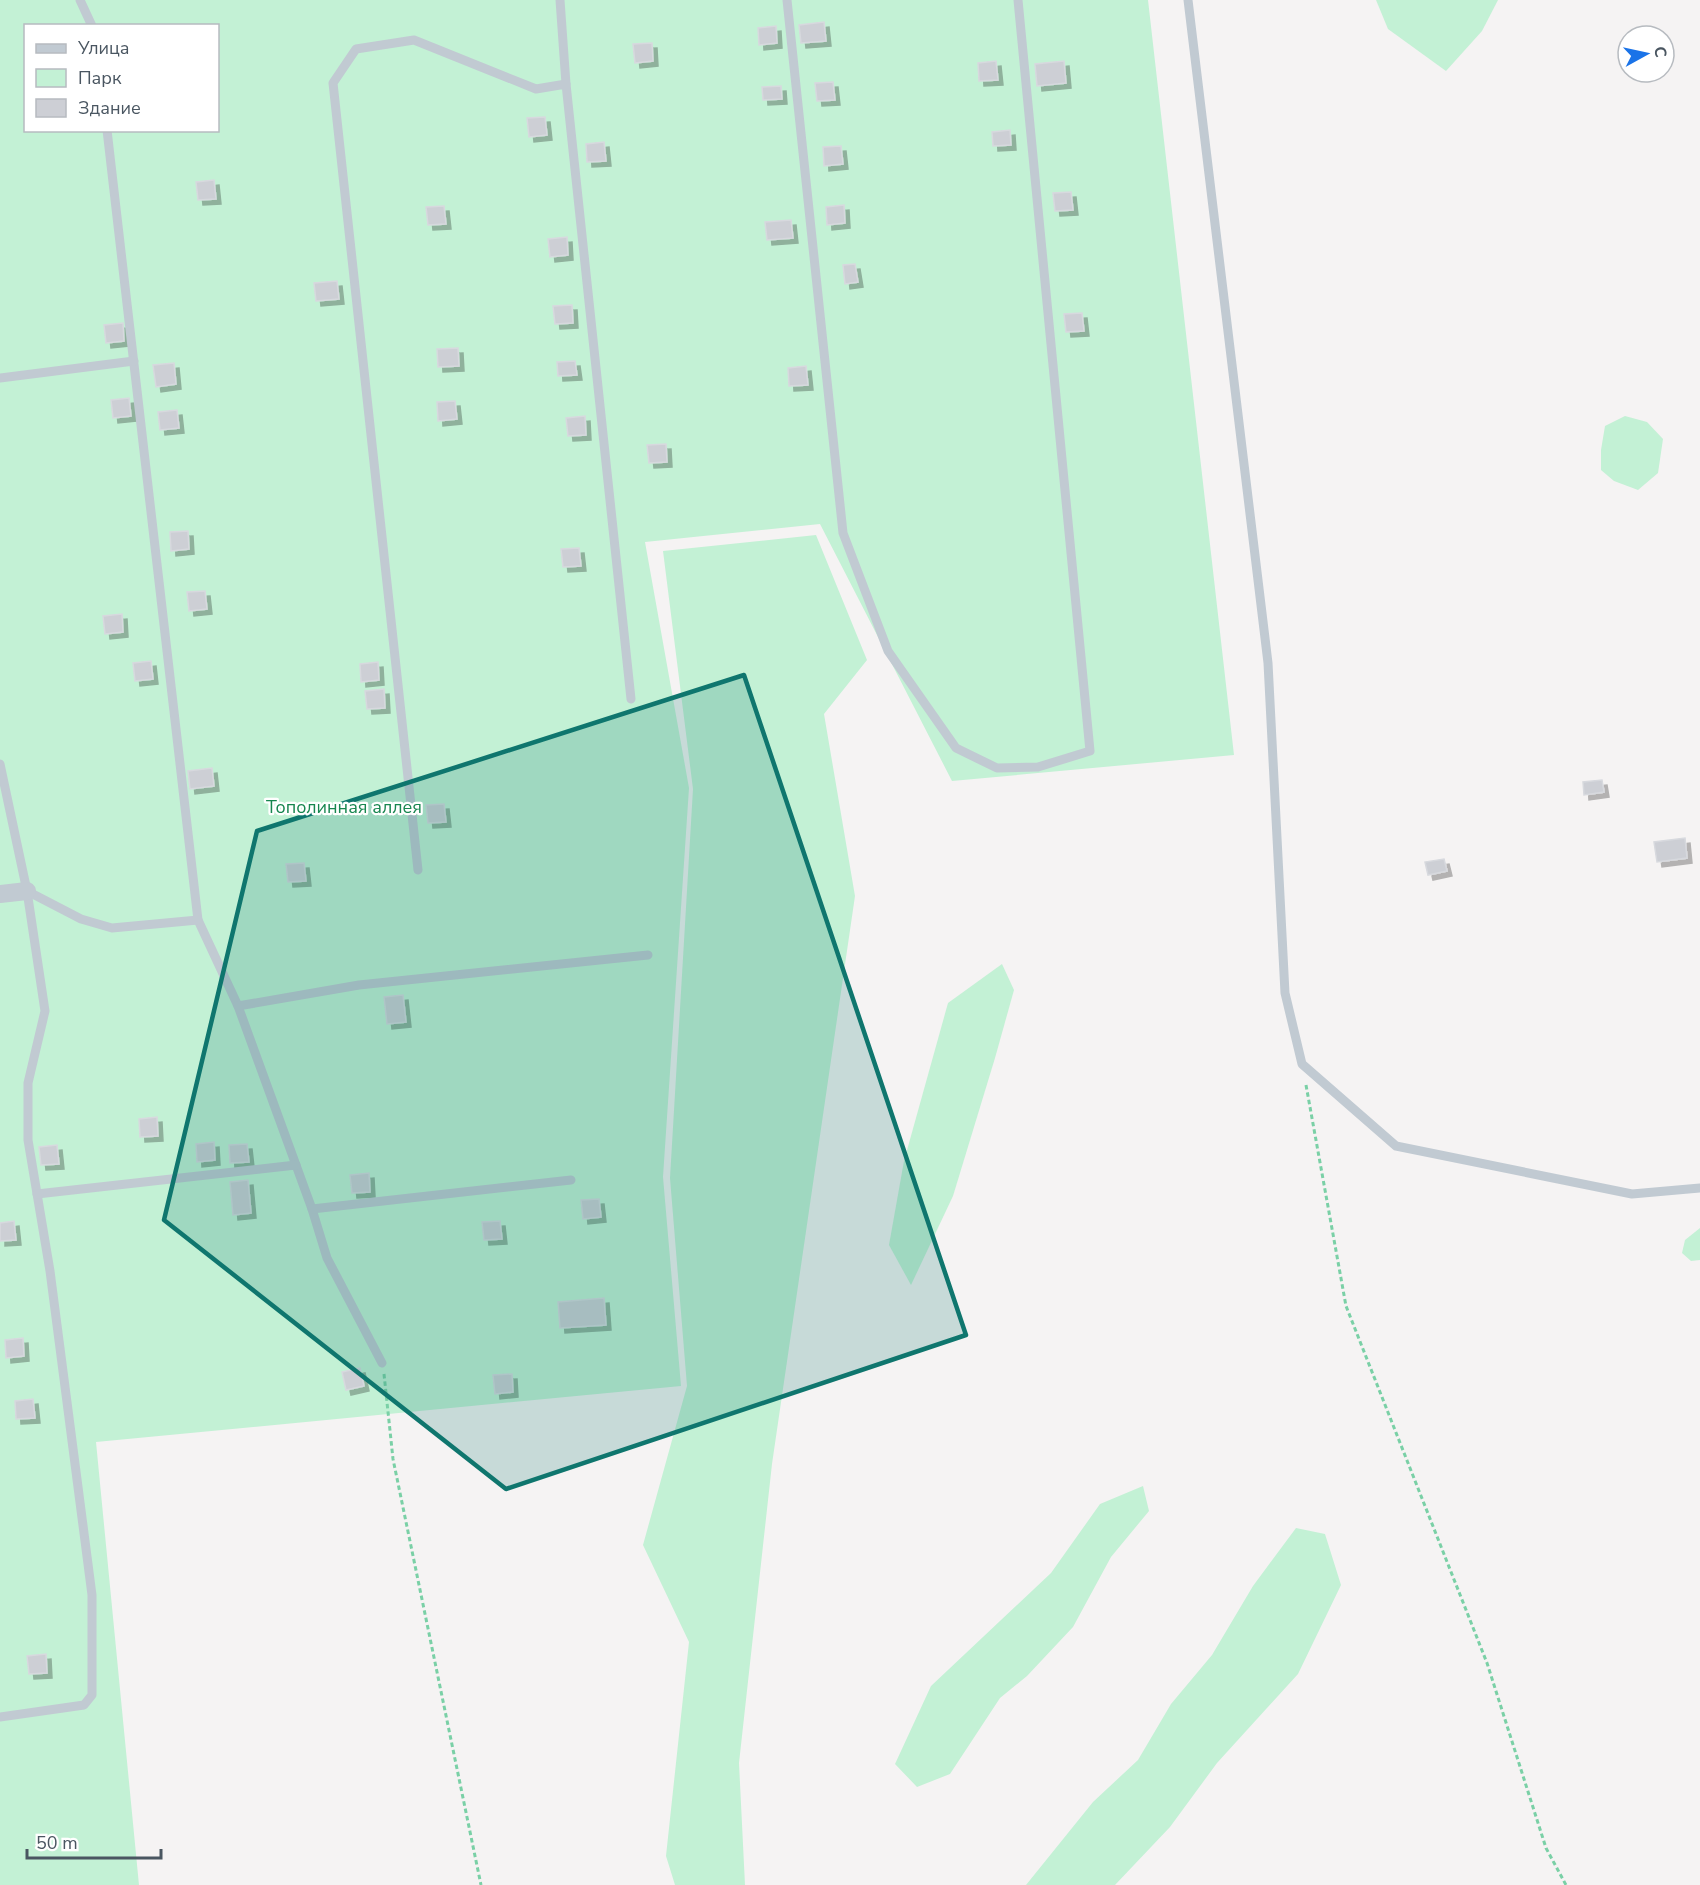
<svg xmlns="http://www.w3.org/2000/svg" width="1700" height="1885" viewBox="0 0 1700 1885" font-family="'Nunito Sans',sans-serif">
	<defs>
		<filter id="shadow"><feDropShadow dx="5" dy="5" stdDeviation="0" flood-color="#0004"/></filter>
	</defs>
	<rect width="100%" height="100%" fill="#f5f3f3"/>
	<!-- green -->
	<g fill="#c3f1d5" fill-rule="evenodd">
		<path d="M0 0H1148L1234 755 952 781 820 524 645 542 689 788 663 1177 681 1386 96 1442 139 1885H0ZM26 26H218V130H26Z"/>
		<polygon points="1376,0 1498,0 1482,31 1446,71 1388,29"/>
		<polygon points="1625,416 1647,422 1663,439 1658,473 1638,490 1614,481 1601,470 1601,450 1605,426"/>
		<polygon points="816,535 867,660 824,714 855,896 772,1464 739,1763 745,1885 675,1885 666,1856 689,1642 643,1545 687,1386 670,1178 693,789 663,551"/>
		<polygon points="1002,964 1014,990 995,1058 953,1196 911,1285 889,1245 904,1161 948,1003"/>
		<polygon points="1700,1228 1700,1260 1691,1261 1682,1253 1685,1240"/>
		<polygon points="1143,1486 1149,1511 1111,1557 1073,1627 1027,1676 1000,1698 950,1774 917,1787 895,1764 931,1686 1051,1573 1100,1504"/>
		<polygon points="1296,1528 1325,1534 1341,1585 1298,1674 1217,1763 1170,1827 1115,1885 1026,1885 1093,1802 1138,1760 1171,1704 1212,1655 1253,1586"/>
	</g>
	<!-- building -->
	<g fill="#cdcfd5" stroke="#d7d9de" stroke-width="1.5" filter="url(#shadow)">
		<polygon points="824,22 826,41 801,43 799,25"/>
		<polygon points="776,26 777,43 759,45 758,28"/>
		<polygon points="652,43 653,61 635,63 633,44"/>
		<polygon points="996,61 998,80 979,81 978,63"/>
		<polygon points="1064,61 1066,83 1037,86 1035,64"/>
		<polygon points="833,82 835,100 817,101 815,83"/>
		<polygon points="781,86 782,99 763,100 762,87"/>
		<polygon points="545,117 547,135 529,137 527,118"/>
		<polygon points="1010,130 1011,145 993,146 992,132"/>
		<polygon points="604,142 606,161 587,162 586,144"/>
		<polygon points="841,146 843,164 824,166 823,147"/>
		<polygon points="214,180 216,199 198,200 196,182"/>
		<polygon points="1071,192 1073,210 1055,211 1053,193"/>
		<polygon points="844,205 845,223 827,225 826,207"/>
		<polygon points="444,206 446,224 428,225 426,207"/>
		<polygon points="791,220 793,238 767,240 765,222"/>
		<polygon points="567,237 568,255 550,257 548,239"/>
		<polygon points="855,264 858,282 845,284 843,265"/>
		<polygon points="337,281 339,299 316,301 314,283"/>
		<polygon points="572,305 573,323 555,324 553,306"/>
		<polygon points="1082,313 1084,331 1066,332 1064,314"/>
		<polygon points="123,323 124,341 106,343 104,325"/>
		<polygon points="458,348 459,366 438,367 437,349"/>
		<polygon points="575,361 577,375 558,376 557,362"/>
		<polygon points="174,363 176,384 156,387 153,365"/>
		<polygon points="806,366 808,385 789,386 788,368"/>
		<polygon points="129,398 131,416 113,418 111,400"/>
		<polygon points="455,401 457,419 438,421 437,402"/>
		<polygon points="177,410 179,428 160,430 158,412"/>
		<polygon points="585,416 586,435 568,436 566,418"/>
		<polygon points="666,444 667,462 649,463 647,445"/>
		<polygon points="188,531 189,549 171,551 170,532"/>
		<polygon points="579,548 581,566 563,567 561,549"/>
		<polygon points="205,591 207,609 189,611 187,592"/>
		<polygon points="122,614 123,632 105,634 103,616"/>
		<polygon points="151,661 153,679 135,681 133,663"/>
		<polygon points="378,662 379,680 361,682 360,664"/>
		<polygon points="384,689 385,708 367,709 365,691"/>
		<polygon points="212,768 214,786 190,789 188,771"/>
		<polygon points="1602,780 1604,792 1584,795 1583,782"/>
		<polygon points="444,804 446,822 428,823 426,805"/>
		<polygon points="1685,838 1687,858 1657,862 1654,842"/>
		<polygon points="1444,859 1447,871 1428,875 1425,862"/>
		<polygon points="304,863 306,881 288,882 286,864"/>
		<polygon points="403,995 406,1022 387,1024 384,997"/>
		<polygon points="157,1117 158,1136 140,1137 139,1119"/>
		<polygon points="214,1142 215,1160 197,1162 196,1144"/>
		<polygon points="247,1144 249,1162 230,1163 229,1145"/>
		<polygon points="57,1145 59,1164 41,1165 39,1147"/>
		<polygon points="369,1173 370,1192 352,1193 350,1175"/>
		<polygon points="248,1180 251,1213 233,1215 230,1182"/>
		<polygon points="599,1199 601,1217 583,1219 581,1200"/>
		<polygon points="14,1221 16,1240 0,1241 0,1223"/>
		<polygon points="500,1221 502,1239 484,1240 482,1222"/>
		<polygon points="604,1298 606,1325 560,1328 558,1302"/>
		<polygon points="23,1338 24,1356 6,1358 5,1340"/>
		<polygon points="360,1368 364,1386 346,1390 342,1372"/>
		<polygon points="512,1374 513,1392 495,1394 493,1375"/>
		<polygon points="33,1399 35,1418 16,1419 15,1401"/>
		<polygon points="46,1654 47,1673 29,1674 27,1656"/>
	</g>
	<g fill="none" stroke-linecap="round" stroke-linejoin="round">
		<!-- path -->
		<g stroke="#7ad0a6" stroke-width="3" stroke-dasharray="4.5 3" stroke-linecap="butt">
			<polyline points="1306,1085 1346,1306 1487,1663 1546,1848 1566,1885"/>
			<polyline points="384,1374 393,1459 481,1885"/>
		</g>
		<!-- service -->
		<g stroke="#c1cad2" stroke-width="9">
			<polyline points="80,0 92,26"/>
			<polyline points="560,0 566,84"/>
			<polyline points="787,0 843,533 888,651 956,748 997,768 1038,767 1090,751 1018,0"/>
			<polyline points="1188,0 1268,663 1285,993 1302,1064 1396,1146 1632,1194 1700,1188"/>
			<polyline points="107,130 198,920 238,1006 312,1209 327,1258 382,1363"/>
			<polyline points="0,378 134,361"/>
			<polyline points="0,764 27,891 45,1011 28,1083 28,1140 50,1271 92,1595 92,1695 84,1705 0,1717"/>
			<polyline points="418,870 333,83 356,49 414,40 536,89 566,84 631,699"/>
			<polyline points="27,891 81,919 112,928 198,920"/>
			<polyline points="238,1006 359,985 648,955"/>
			<polyline points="37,1194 296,1165"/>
			<polyline points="312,1209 571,1180"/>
		</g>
		<!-- minor -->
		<polyline stroke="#c1cad2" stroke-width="18" points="0,894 27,891"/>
	</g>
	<!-- marked area -->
	<path fill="#0f766e" fill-opacity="0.2" stroke="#0f766e" stroke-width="4.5" stroke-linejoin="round" d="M744 675 966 1335 506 1489 164 1220 257 831Z"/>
	<g text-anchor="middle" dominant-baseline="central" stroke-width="4.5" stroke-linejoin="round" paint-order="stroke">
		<!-- park labels -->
		<g font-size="18" fill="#17864f" stroke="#fff">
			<text x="344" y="807">Тополинная аллея</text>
		</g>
	</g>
	<!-- legend -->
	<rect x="24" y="24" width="195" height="108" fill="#ffffff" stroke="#b7bbc0" stroke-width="1.5"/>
	<rect x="36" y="44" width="30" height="9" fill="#c1cad2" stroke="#b7bbc0" stroke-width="1.5"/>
	<text x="78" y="54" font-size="18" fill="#4a5661">Улица</text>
	<rect x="36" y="69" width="30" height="18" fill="#c3f1d5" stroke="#b7bbc0" stroke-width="1.5"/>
	<text x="78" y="84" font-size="18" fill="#4a5661">Парк</text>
	<rect x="36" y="99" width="30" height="18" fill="#cdcfd5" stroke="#b7bbc0" stroke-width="1.5"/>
	<text x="78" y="114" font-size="18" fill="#4a5661">Здание</text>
	<!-- north arrow -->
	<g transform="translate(1646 54) rotate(82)"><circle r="28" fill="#ffffff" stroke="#b7bbc0" stroke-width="1.5"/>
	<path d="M0-4.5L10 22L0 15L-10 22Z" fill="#1a73e8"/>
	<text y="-9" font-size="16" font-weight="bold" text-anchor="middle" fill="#4a5661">С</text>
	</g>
	<!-- scale -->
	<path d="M27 1849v9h134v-9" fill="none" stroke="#4a5661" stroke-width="3"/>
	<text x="36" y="1849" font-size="18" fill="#4a5661" stroke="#ffffff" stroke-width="4.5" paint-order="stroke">50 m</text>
</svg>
